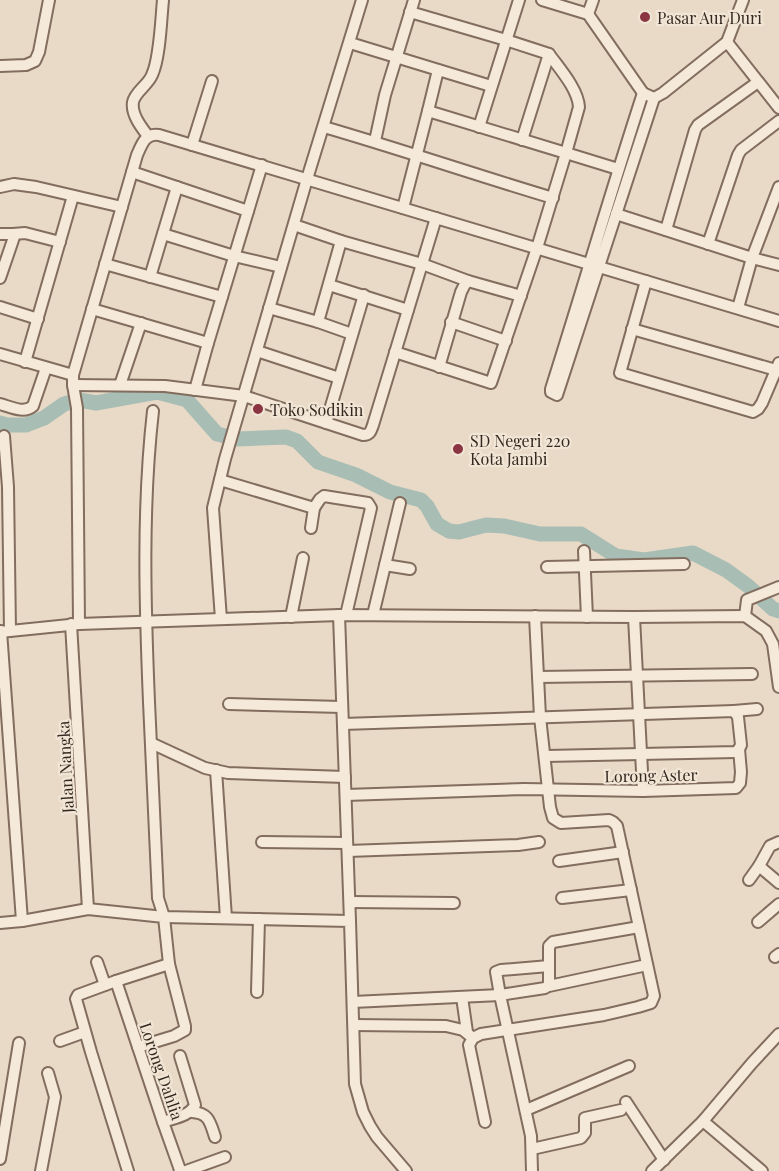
<svg xmlns="http://www.w3.org/2000/svg" width="779" height="1171" viewBox="0 0 779 1171" font-family="'Playfair Display',serif">
	<rect width="100%" height="100%" fill="#e9dac7"/>
	<g fill="none" stroke-linecap="round" stroke-linejoin="round">
		<!-- river -->
		<polyline stroke="#a8bdb4" stroke-width="15" points="0,423 7,425 26,425 44,418 64,404 79,400 96,403 157,392 187,400 217,434 238,439 286,437 297,441 318,462 356,475 390,492 421,500 427,506 437,524 449,531 459,532 486,525 504,526 540,534 581,534 616,556 644,560 693,553 726,570 748,586 773,609 779,611"/>
		<defs>
			<g id="minor">
				<polyline points="542,0 588,14 643,93 654,98 663,93 727,42 743,0"/>
				<polyline points="410,12 506,40 549,54 522,140"/>
				<polyline points="588,14 593,0"/>
				<polyline points="727,42 779,108"/>
				<polyline points="350,43 491,86"/>
				<path d="M549 54C559 68 578 89 579 107L566 153 618 169"/>
				<polyline points="0,66 26,65 35,61 39,52 49,0"/>
				<path d="M643 93C611 191 582 291 551 389V392L557 395 654 98"/>
				<polyline points="428,111 438,70"/>
				<path d="M324 127C400 149 476 175 553 198"/>
				<polyline points="479,127 519,0"/>
				<path d="M148 136C141 127 131 114 133 102 135 92 148 85 152 75 160 58 161 20 163 0"/>
				<polyline points="375,141 385,95 414,0"/>
				<polyline points="192,145 212,81"/>
				<polyline points="132,172 248,211"/>
				<polyline points="0,187 14,184 36,187 122,207"/>
				<polyline points="616,214 752,258 779,265"/>
				<polyline points="666,230 695,130 698,125 758,82"/>
				<polyline points="0,234 13,234 14,237 0,278"/>
				<polyline points="13,234 25,233 60,242"/>
				<polyline points="163,234 234,256 281,267"/>
				<polyline points="341,241 422,264 468,281"/>
				<polyline points="708,244 738,155 741,150 779,121"/>
				<polyline points="105,264 222,297"/>
				<polyline points="150,277 177,187"/>
				<polyline points="646,281 620,373 753,412 758,409 762,403 779,363"/>
				<polyline points="329,285 408,310"/>
				<polyline points="0,307 38,319"/>
				<polyline points="269,308 318,322 341,241 294,225"/>
				<polyline points="738,308 752,258 779,187"/>
				<polyline points="92,309 208,343"/>
				<polyline points="318,322 352,334"/>
				<polyline points="451,322 506,341"/>
				<polyline points="632,329 776,370"/>
				<polyline points="257,351 339,378"/>
				<polyline points="395,352 491,383 537,248 566,153 428,111 403,208"/>
				<polyline points="0,354 73,375"/>
				<polyline points="25,362 73,196"/>
				<polyline points="439,367 461,292 464,286 468,281 521,296"/>
				<path d="M73 385 165 386 244 396 363 435C370 435 371 431 373 425L436 218"/>
				<polyline points="120,385 141,323"/>
				<polyline points="195,390 208,343 262,165"/>
				<path d="M0 404C11 407 24 414 33 406L46 368"/>
				<path d="M153 411C142 508 145 605 149 702 152 768 155 833 158 898L164 917 350 921 355 1084 363 1112 370 1126 377 1137 406 1171"/>
				<polyline points="326,423 364,295"/>
				<polyline points="4,436 8,487 10,631"/>
				<polyline points="220,480 314,508 320,499 324,496 368,503 371,508 346,615"/>
				<polyline points="311,528 314,508"/>
				<polyline points="584,551 587,617"/>
				<polyline points="385,565 410,569"/>
				<polyline points="547,567 684,564"/>
				<polyline points="339,615 350,921"/>
				<polyline points="373,615 400,503"/>
				<polyline points="745,616 747,600 779,587"/>
				<polyline points="291,617 303,558"/>
				<polyline points="634,617 643,791"/>
				<polyline points="221,619 213,508 225,459 307,179 362,0"/>
				<polyline points="71,624 88,909"/>
				<path d="M79 624 77 408 73 385V375L137 155C142 144 145 133 159 135L779 321"/>
				<polyline points="1,631 22,921"/>
				<polyline points="0,632 79,624 339,615 634,617 745,616 766,631 773,644 779,687"/>
				<polyline points="538,677 752,674"/>
				<polyline points="229,704 342,707"/>
				<polyline points="734,711 757,709"/>
				<polyline points="343,724 734,711 738,717 741,745 739,749 736,752 546,756"/>
				<polyline points="151,743 205,768 228,773 345,777"/>
				<polyline points="216,770 226,918"/>
				<polyline points="346,795 524,789 643,791 736,788 740,783 741,772 739,749"/>
				<polyline points="262,842 347,843"/>
				<polyline points="348,851 518,845 539,842"/>
				<polyline points="559,861 623,852"/>
				<polyline points="759,866 779,883"/>
				<polyline points="749,880 759,866 770,846 779,842"/>
				<polyline points="562,898 631,890"/>
				<polyline points="350,902 454,903"/>
				<polyline points="758,922 779,904"/>
				<polyline points="0,923 22,921 88,909 164,917 169,964 185,1026 185,1030 174,1036 138,1047"/>
				<polyline points="775,957 779,954"/>
				<polyline points="97,962 105,985"/>
				<polyline points="116,981 163,1122 179,1167 180,1171"/>
				<polyline points="549,986 647,965"/>
				<polyline points="257,992 259,919"/>
				<polyline points="462,997 467,1032"/>
				<polyline points="353,1002 500,995 545,988 549,985 549,946 553,942 639,927"/>
				<polyline points="354,1025 446,1026 463,1030 473,1038"/>
				<polyline points="60,1041 85,1032"/>
				<polyline points="626,1102 664,1160"/>
				<polyline points="526,1110 629,1066"/>
				<path d="M192 1112C209 1113 210 1122 215 1137"/>
				<polyline points="703,1121 762,1171"/>
				<path d="M163 1122C174 1118 190 1116 195 1105L180 1056"/>
				<polyline points="485,1122 469,1045 473,1038 481,1034 604,1015 638,1007 651,1003 654,996 617,826 613,822 609,820 561,823 553,818 550,807 540,717 535,616"/>
				<polyline points="532,1149 581,1138 585,1133 585,1118 621,1110"/>
				<polyline points="0,1159 19,1043"/>
				<polyline points="41,1171 55,1097 48,1073"/>
				<polyline points="128,1171 91,1052 76,999 78,995 116,981 169,964"/>
				<polyline points="186,1171 225,1157"/>
				<polyline points="532,1171 531,1136 500,995 496,972 501,970 549,966"/>
				<polyline points="652,1171 703,1121 752,1063 779,1034"/>
			</g>
		</defs>
		<!-- minor casing -->
		<use href="#minor" stroke="#826d5e" stroke-width="14"/>
		<!-- minor -->
		<use href="#minor" stroke="#f5e9d9" stroke-width="10"/>
	</g>
	<!-- markers -->
	<g fill="#8a3541" stroke="#f1e6d6" stroke-width="2">
		<circle cx="645" cy="17" r="6"/>
		<circle cx="258" cy="409" r="6"/>
		<circle cx="458" cy="449" r="6"/>
	</g>
	<g text-anchor="middle" dominant-baseline="central" stroke-width="4.5" stroke-linejoin="round" paint-order="stroke">
		<!-- poi labels -->
		<g font-size="16" fill="#352820" stroke="#f1e6d6" text-anchor="start">
			<text x="657" y="17">Pasar Aur Duri</text>
			<text x="270" y="409">Toko Sodikin</text>
			<text x="470" y="440">SD Negeri 220<tspan x="470" dy="18">Kota Jambi</tspan></text>
		</g>
		<!-- street labels -->
		<g font-size="16" fill="#352820" stroke="#f1e6d6">
			<text transform="translate(65 767) rotate(-93)">Jalan Nangka</text>
			<text transform="translate(651 775) rotate(-1)">Lorong Aster</text>
			<text transform="translate(162 1071) rotate(71)">Lorong Dahlia</text>
		</g>
	</g>
</svg>
